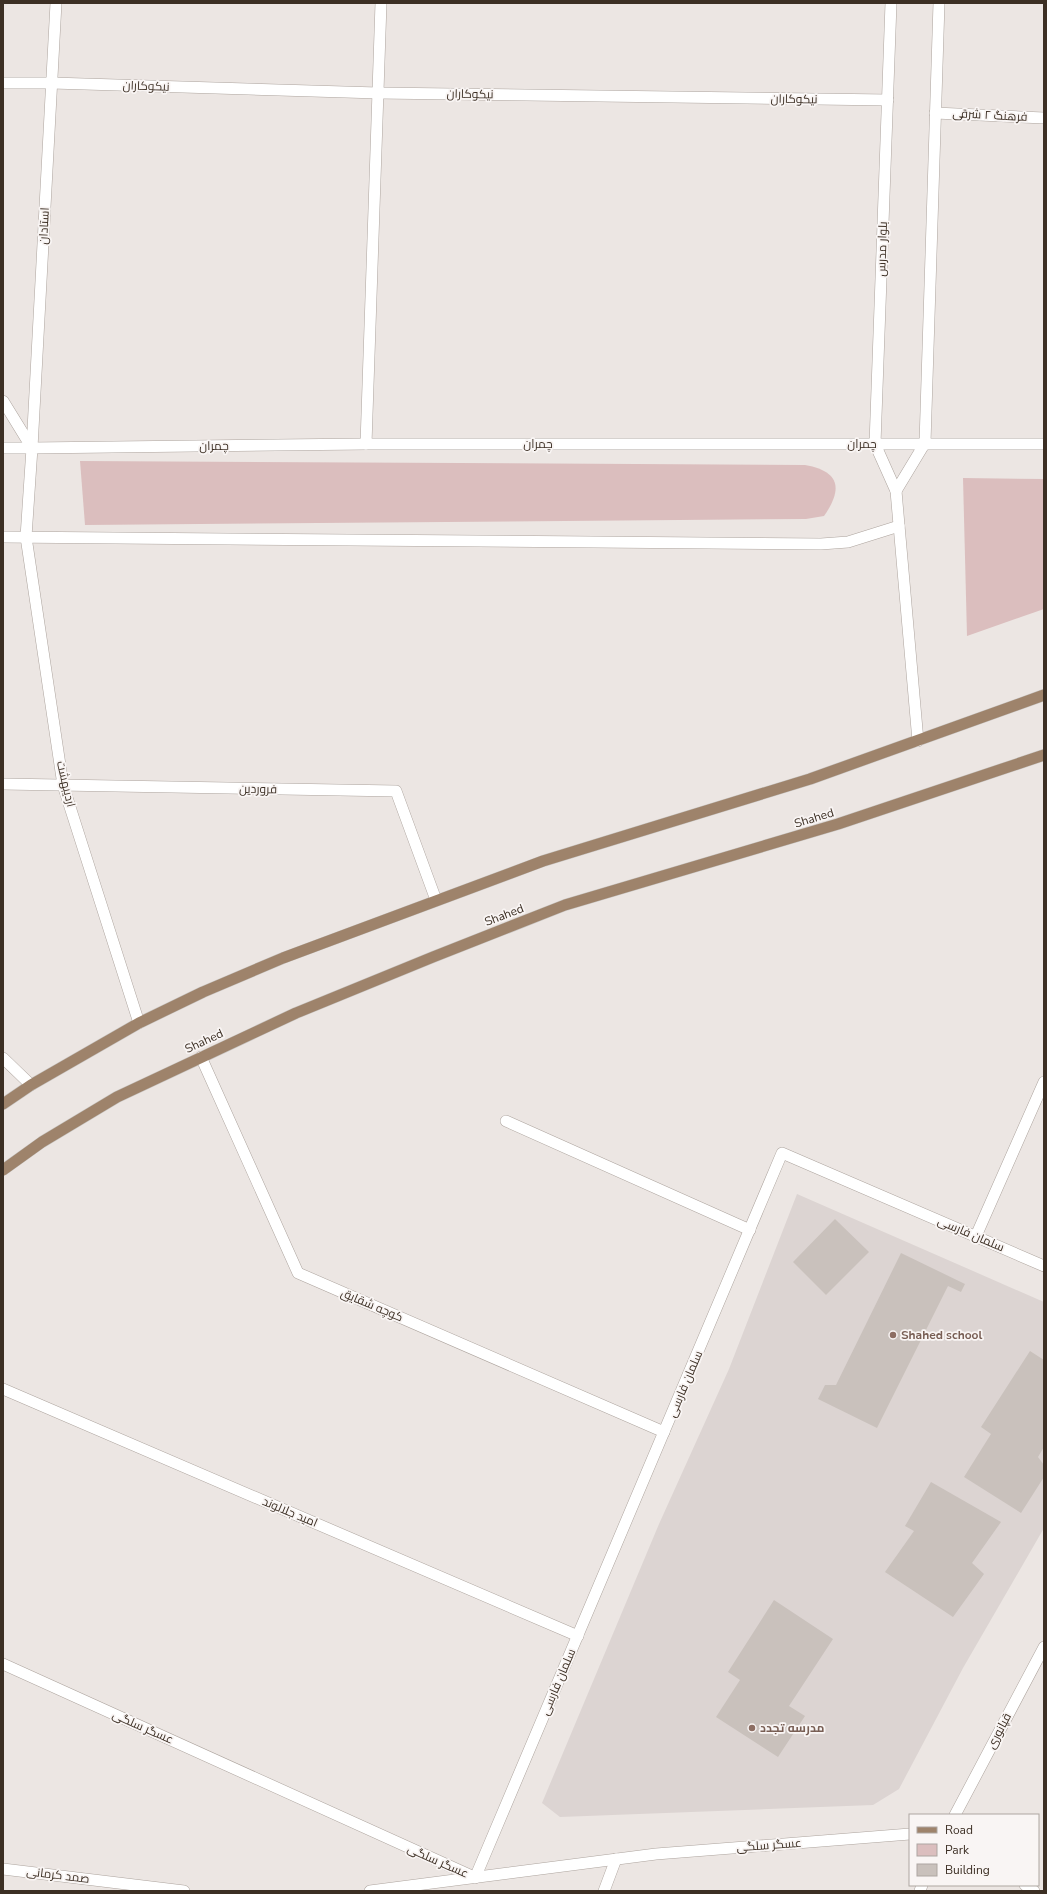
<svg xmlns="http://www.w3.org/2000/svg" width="1047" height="1894" viewBox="0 0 1047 1894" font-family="'Nunito Sans',Cairo,sans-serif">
	<rect width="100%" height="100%" fill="#ece6e3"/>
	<!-- built -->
	<polygon fill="#dcd4d2" points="797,1194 1044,1302 1044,1528 963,1668 899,1789 873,1805 560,1817 542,1803 659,1524 729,1369"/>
	<!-- green -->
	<g fill="#dbbebe">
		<path d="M80 461 805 465C840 471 843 489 824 516L806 519 85 525Z"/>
		<polygon points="963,478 1044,479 1044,609 967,636"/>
	</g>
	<!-- building -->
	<g fill="#c9c1bc">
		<polygon points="835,1219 869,1252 826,1295 793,1262"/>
		<polygon points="901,1253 965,1284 961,1292 948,1286 877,1428 818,1399 825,1385 836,1385"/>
		<polygon points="1030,1351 1044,1360 1044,1447 1038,1457 1044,1465 1044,1477 1021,1513 964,1477 991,1434 981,1427"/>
		<polygon points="931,1482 1001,1522 972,1563 984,1574 953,1617 885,1572 914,1531 905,1526"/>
		<polygon points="774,1600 833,1639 789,1706 805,1716 778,1757 716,1717 740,1680 728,1672"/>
	</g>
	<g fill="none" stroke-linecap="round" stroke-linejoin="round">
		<defs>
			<g id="service">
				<polyline points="3,83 52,83"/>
				<polyline points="3,401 32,448"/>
				<polyline points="506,1121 750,1230"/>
			</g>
			<g id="minor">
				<polyline points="891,3 875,444 896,491 918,741"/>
				<polyline points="52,83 378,93 888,100"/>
				<polyline points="935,113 1044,118"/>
				<polyline points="366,444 381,3"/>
				<polyline points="3,448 32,448 56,3"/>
				<polyline points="896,491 925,443 939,3"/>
				<polyline points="3,537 821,544 848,542 899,526"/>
				<polyline points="3,784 396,791 436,900"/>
				<polyline points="139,1023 63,785 26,537 32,448 366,444 1044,444"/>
				<polyline points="201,1057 298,1273 664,1432"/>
				<polyline points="3,1058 31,1085"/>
				<polyline points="976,1236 1044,1082"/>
				<polyline points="3,1389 578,1636"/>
				<polyline points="3,1664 474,1877"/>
				<polyline points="955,1815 1044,1647"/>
				<polyline points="3,1869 184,1891"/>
				<polyline points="475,1878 782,1153 1044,1266"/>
				<polyline points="1025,1885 1034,1891"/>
				<polyline points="370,1891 656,1854 910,1834"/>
				<polyline points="604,1891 616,1859"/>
				<polyline points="920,1891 922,1885"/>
			</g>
			<g id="primary">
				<polyline points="3,1104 31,1085 139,1023 203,992 283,958 543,861 810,779 1044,695"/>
				<polyline points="3,1170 42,1142 117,1097 296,1013 433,957 565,905 838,824 1044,755"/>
			</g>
		</defs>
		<!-- service casing -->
		<use href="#service" stroke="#ada49e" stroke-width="12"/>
		<!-- minor casing -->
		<use href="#minor" stroke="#ada49e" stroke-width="12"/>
		<!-- primary casing -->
		<use href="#primary" stroke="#c8c5c2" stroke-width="12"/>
		<!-- service -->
		<use href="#service" stroke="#fff" stroke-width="11"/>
		<!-- minor -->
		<use href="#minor" stroke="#fff" stroke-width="11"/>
		<!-- primary -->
		<use href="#primary" stroke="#9e836b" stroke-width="11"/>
	</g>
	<!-- markers -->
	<g fill="#8d6e63" stroke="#f9f5f4" stroke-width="1.5">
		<circle cx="893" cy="1335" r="4"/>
		<circle cx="752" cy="1728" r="4"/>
	</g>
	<g text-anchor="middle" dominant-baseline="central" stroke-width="3.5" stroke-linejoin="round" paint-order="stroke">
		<!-- street labels -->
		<g font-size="12" fill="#3c2f24" stroke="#f9f5f4">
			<text transform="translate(146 86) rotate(2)">نیکوکاران</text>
			<text transform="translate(470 94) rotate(1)">نیکوکاران</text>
			<text transform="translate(794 99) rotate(1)">نیکوکاران</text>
			<text transform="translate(990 115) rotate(3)">فرهنگ ۲ شرقی</text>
			<text transform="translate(44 226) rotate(-87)">استادان</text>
			<text transform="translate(882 249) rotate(-88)">بلوار مدرس</text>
			<text x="538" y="444">چمران</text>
			<text x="862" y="444">چمران</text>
			<text transform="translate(214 446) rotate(-1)">چمران</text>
			<text transform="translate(66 784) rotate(77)">اردیبهشت</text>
			<text transform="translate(258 789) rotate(1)">فروردین</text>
			<text transform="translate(814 818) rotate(-17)">Shahed</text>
			<text transform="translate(504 915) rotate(-21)">Shahed</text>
			<text transform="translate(204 1041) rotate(-25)">Shahed</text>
			<text transform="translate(971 1234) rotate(23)">سلمان فارسی</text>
			<text transform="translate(372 1305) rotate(23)">کوچه شقایق</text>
			<text transform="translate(685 1384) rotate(-67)">سلمان فارسی</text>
			<text transform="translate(290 1512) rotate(23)">امید جلالوند</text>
			<text transform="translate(558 1682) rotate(-67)">سلمان فارسی</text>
			<text transform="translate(143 1727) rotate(24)">عسگر سلگی</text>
			<text transform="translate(999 1731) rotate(-62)">قپانوری</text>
			<text transform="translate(769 1845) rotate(-4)">عسگر سلگی</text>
			<text transform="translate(438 1861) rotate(24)">عسگر سلگی</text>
			<text transform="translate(58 1875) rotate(7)">صمد کرمانی</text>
		</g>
		<!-- education labels -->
		<g font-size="12" font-weight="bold" fill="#785e54" stroke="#f9f5f4" text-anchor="start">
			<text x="901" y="1335">Shahed school</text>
			<text x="760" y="1728">مدرسه تجدد</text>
		</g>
	</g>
	<!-- border -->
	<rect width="1047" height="1894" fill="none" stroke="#3c2f24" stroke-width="8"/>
	<!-- legend -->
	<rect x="909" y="1814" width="130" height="72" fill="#f9f5f4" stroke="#ada6a1"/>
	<rect x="917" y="1827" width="20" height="6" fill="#9e836b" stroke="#ada6a1"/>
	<text x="945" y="1834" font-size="12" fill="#3c2f24">Road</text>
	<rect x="917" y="1844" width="20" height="12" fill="#dbbebe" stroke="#ada6a1"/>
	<text x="945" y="1854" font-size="12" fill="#3c2f24">Park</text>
	<rect x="917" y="1864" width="20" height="12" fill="#c9c1bc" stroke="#ada6a1"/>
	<text x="945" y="1874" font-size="12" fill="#3c2f24">Building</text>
</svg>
